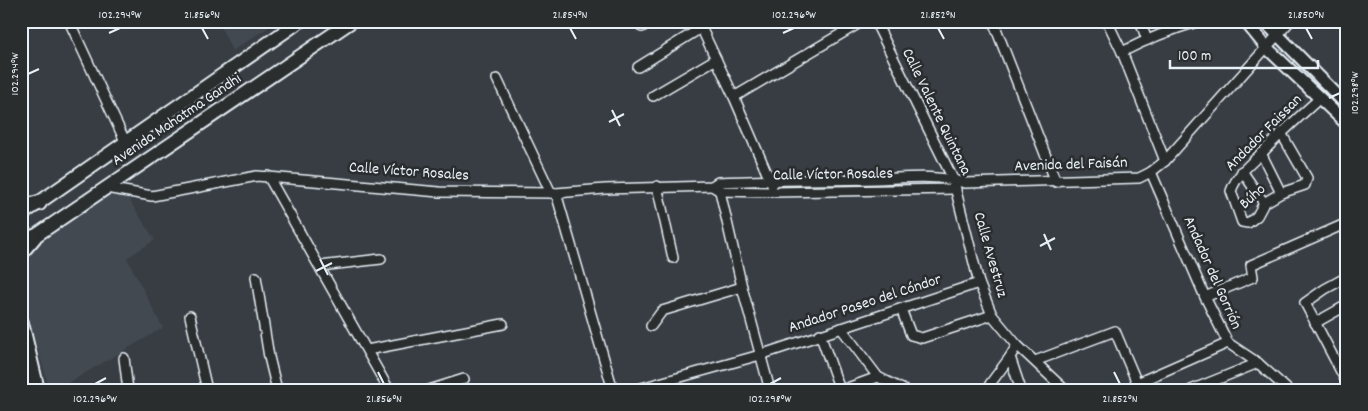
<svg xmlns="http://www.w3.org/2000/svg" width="1368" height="411" viewBox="0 0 1368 411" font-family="Dekko,sans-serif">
	<rect width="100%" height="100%" fill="#383d43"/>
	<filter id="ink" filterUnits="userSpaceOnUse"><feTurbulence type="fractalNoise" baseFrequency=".02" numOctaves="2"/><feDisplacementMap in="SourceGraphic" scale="10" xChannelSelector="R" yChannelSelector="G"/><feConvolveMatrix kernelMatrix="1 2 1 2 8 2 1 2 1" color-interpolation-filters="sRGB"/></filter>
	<g filter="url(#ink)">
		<!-- built -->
		<g fill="#424851">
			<polygon points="218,21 278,21 232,51"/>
			<polygon points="121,187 155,240 127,258 163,328 56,390 50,390 21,295 23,255 35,244"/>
		</g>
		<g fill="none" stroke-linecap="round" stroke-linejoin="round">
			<defs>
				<g id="minor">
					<polyline points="69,21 125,141"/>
					<polyline points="698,21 734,97 772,185"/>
					<polyline points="875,21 953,179 979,283 992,315 1017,345 1065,390"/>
					<polyline points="993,21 1056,182"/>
					<polyline points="1107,21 1122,52 1165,161"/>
					<polyline points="1140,21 1147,40"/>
					<polyline points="642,27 651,21"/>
					<path d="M1122 52C1147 39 1173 29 1200 21"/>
					<polyline points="638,67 701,28"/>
					<polyline points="497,79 551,193"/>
					<polyline points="653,96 716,59"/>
					<polyline points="734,97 863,21"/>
					<path d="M1281 133 1307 178 1305 185 1281 193 1264 203 1257 216 1248 223 1242 222 1231 191C1237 174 1250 164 1263 152 1281 133 1301 115 1320 98"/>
					<polyline points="1261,153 1281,193"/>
					<polyline points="1242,171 1264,203"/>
					<polyline points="1151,172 1205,297 1228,343 1258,363 1288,390"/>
					<polyline points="268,176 389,390"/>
					<polyline points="657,186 673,258"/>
					<polyline points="712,186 720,191 773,192 956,189"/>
					<polyline points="719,187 742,287 770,390"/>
					<path d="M106 188 152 196 257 176 439 192 556 193 605 189 712 186 718 182C771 180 824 180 877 179 905 178 938 174 965 183L1139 178 1151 172 1165 161 1290 21"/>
					<polyline points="556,193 613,390"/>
					<polyline points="320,266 381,259"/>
					<polyline points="256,277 269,357 277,390"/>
					<polyline points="1347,277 1325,289 1305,303 1347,383"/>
					<polyline points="1205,297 1253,277 1251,265 1347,223"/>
					<polyline points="901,309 911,335 922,338 992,315"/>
					<polyline points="190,316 207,390"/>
					<polyline points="1315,323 1347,305"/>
					<polyline points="651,326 662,311 742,287"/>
					<polyline points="841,328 878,377 904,390"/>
					<polyline points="820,334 840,390"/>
					<polyline points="367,350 503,324"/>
					<polyline points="1010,357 1021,390"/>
					<polyline points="124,358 128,390"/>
					<polyline points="1035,361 1115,331 1140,390"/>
					<polyline points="1137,383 1228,343"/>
					<polyline points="429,390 464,379"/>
					<polyline points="634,390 760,355 979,283"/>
					<polyline points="842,390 878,377"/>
					<polyline points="992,390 990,384 1010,357 1017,345"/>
					<polyline points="1191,390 1258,363"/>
				</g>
				<g id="tertiary">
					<polyline points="1245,21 1267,48 1347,124"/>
					<polyline points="1264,21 1347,105"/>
				</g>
				<g id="secondary">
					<polyline points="21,215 300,21"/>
					<polyline points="25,243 352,21"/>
				</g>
				<g id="primary">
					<polyline points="21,208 39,203"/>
					<polyline points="21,252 34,237"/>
					<polyline points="21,323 37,390"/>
					<polyline points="21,368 26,390"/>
				</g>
			</defs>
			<!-- minor casing -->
			<use href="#minor" stroke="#e8f1f8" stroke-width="12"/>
			<!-- tertiary casing -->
			<use href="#tertiary" stroke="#e8f1f8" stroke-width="15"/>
			<!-- secondary casing -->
			<use href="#secondary" stroke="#e8f1f8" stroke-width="16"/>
			<!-- primary casing -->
			<use href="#primary" stroke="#e8f1f8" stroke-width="18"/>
			<!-- minor -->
			<use href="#minor" stroke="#2a2d2e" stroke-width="9"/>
			<!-- tertiary -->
			<use href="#tertiary" stroke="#2a2d2e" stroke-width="11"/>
			<!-- secondary -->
			<use href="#secondary" stroke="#2a2d2e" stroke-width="12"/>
			<!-- primary -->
			<use href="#primary" stroke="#2a2d2e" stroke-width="14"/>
		</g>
	</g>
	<!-- ticks -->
	<path fill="none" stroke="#e8f1f8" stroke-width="2" d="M202 28 208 39M570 28 576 39M938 28 944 39M1306 28 1312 39M109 33 120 28M783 33 794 28M28 74 39 69M1329 98 1340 93M612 110 620 126M609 122 624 114M1044 234 1051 250M1040 246 1055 238M320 259 328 275M316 271 332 263M378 372 384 384M1114 372 1120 384M95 384 106 378M770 384 781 378"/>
	<g text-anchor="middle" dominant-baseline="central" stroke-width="5" stroke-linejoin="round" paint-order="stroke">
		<!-- street labels -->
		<g font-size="16" fill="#e8f1f8" stroke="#2a2d2e">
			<text transform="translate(936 112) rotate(64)">Calle Valente Quintana</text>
			<text transform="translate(177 120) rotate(-34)">Avenida Mahatma Gandhi</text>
			<text transform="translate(1264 133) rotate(-45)">Andador Faissan</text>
			<text transform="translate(1071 165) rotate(-2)">Avenida del Faisán</text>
			<text transform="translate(409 172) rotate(4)">Calle Víctor Rosales</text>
			<text transform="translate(833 175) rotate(-1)">Calle Víctor Rosales</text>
			<text transform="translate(1253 197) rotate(-42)">Búho</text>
			<text transform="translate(990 255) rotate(74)">Calle Avestruz</text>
			<text transform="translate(1212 273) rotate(66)">Andador del Gorrión</text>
			<text transform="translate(865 304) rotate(-18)">Andador Paseo del Cóndor</text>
		</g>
	</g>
	<!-- margin -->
	<rect width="1368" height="411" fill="none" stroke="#2a2d2e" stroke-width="55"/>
	<!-- scale -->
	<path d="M1170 60v8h148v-8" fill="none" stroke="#e8f1f8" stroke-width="2.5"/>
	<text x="1178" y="60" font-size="15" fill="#e8f1f8" stroke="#2a2d2e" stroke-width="4" paint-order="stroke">100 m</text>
	<rect x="28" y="28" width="1312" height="356" fill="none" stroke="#e8f1f8" stroke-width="2"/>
	<g font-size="12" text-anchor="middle" fill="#e8f1f8">
		<text x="120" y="18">102.294°W</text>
		<text x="202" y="18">21.856°N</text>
		<text x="570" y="18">21.854°N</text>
		<text x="794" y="18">102.296°W</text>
		<text x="938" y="18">21.852°N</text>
		<text x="1306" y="18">21.850°N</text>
		<text transform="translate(14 74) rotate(-90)" y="4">102.294°W</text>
		<text transform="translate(1354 93) rotate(-90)" y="4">102.298°W</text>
		<text x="95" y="402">102.296°W</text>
		<text x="384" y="402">21.856°N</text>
		<text x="770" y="402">102.298°W</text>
		<text x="1120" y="402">21.852°N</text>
	</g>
</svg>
